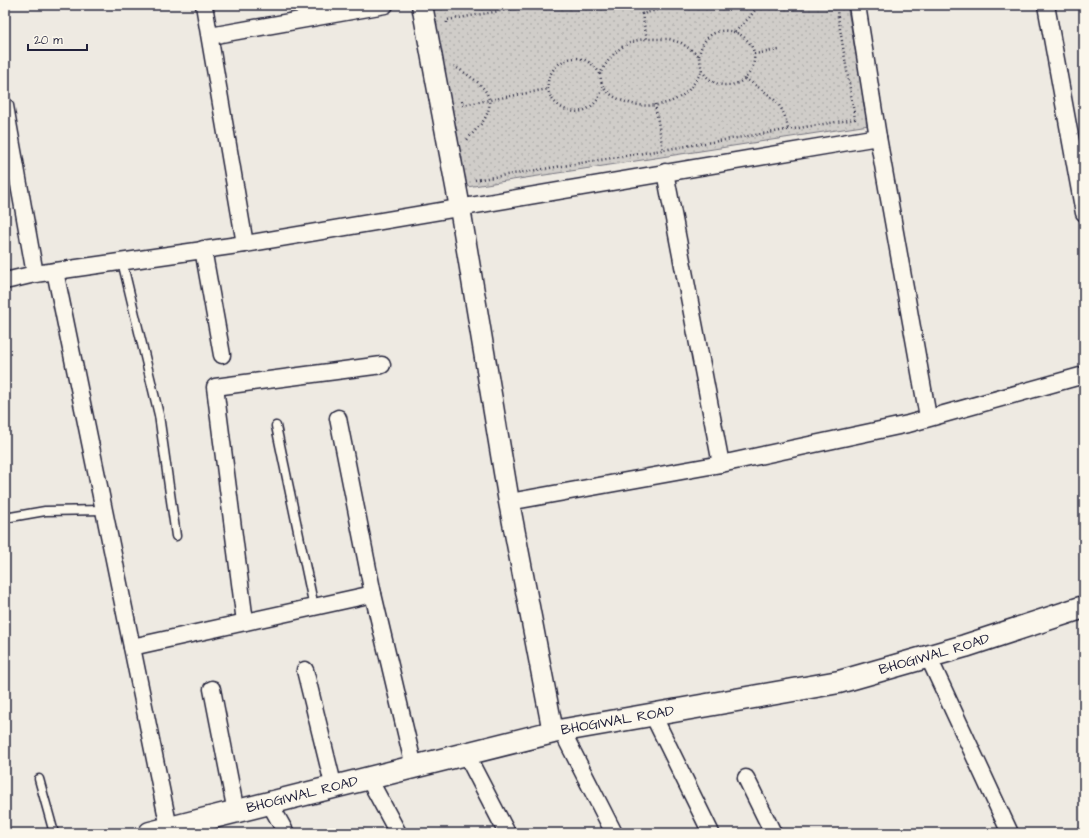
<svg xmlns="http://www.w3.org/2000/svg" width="1089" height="838" viewBox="0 0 1089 838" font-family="'Architects Daughter',sans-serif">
	<defs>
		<pattern id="park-dots" width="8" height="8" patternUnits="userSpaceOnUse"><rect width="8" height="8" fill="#d0cdc9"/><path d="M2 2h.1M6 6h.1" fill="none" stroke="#b2b0ae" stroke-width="1.8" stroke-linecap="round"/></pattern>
	</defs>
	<rect width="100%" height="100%" fill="#eeeae2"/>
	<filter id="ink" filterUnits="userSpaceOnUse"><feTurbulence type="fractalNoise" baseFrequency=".025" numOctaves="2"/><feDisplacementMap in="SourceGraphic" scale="8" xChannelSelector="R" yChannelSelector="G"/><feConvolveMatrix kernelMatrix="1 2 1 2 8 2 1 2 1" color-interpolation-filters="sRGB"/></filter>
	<g filter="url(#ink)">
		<!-- park -->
		<polygon fill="url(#park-dots)" stroke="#797882" points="462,5 847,5 869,125 467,187 432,10"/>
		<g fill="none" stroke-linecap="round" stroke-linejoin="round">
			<defs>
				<g id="service">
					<polyline points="122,261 159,415 176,536"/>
					<polyline points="276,426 314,607"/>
					<polyline points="5,518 45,511 104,510"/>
					<polyline points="39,779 54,833"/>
				</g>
				<g id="minor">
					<polyline points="204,5 245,244"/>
					<polyline points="857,5 878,137 928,417"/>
					<polyline points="1046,5 1084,213"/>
					<polyline points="210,36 385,5"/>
					<polyline points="5,106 35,274"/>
					<polyline points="665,172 721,464"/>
					<polyline points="203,249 222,355"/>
					<polyline points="55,271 169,828"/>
					<polyline points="5,281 35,274 245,244 878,137"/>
					<polyline points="338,418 373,594 414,767"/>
					<polyline points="509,502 721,464 908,424 1084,375"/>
					<polyline points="245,622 215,387 382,365"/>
					<polyline points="132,647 373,594"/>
					<polyline points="928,656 1010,833"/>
					<polyline points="305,670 334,788"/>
					<polyline points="212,689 236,812"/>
					<polyline points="653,715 711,833"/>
					<polyline points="562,731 614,833"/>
					<polyline points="466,754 507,833"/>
					<polyline points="746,778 773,833"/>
					<polyline points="369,779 398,833"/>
					<polyline points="270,804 286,833"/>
				</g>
				<polyline id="tertiary" points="422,5 460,208 509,502 553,732"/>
				<g id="secondary">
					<path id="s1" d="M150 833 553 732 839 682 965 646 1084 607"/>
				</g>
			</defs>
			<!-- service casing -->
			<use href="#service" stroke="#22223b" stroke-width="11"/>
			<!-- minor casing -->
			<use href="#minor" stroke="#22223b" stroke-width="19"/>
			<!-- tertiary casing -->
			<use href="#tertiary" stroke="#22223b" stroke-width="23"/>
			<!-- secondary casing -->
			<use href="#secondary" stroke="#22223b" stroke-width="25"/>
			<!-- path -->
			<g stroke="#22223b" stroke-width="2.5" stroke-dasharray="1 3" stroke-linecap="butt">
				<polyline points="640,5 642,14 657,10"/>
				<path d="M642 14 647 39H669L681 43 693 51 699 56 702 71C696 80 690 91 680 97 659 110 628 108 609 93 607 91 604 89 603 86 601 83 601 78 600 74 610 55 624 40 647 39"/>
				<polyline points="447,23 447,20 535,5"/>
				<polyline points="735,32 749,18 759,5"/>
				<polyline points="754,54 779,50"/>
				<path d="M699 56C707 9 771 35 750 72 746 79 739 84 730 85 717 86 709 81 702 71"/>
				<path d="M454 66C472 78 500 91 485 118 481 126 473 132 467 140"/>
				<path d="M600 74C574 33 526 81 559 106 566 111 574 113 582 111 593 108 600 98 603 87"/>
				<path d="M745 78C768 95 783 99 788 129"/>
				<polyline points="462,101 463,105 548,89"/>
				<polyline points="655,104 663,150"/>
				<polyline points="475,180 855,119 836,5"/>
			</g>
			<!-- service -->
			<use href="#service" stroke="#fbf7ec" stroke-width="8"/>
			<!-- minor -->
			<use href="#minor" stroke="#fbf7ec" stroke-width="16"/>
			<!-- tertiary -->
			<use href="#tertiary" stroke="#fbf7ec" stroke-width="20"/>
			<!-- secondary -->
			<use href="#secondary" stroke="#fbf7ec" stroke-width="22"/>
		</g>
	</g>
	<g text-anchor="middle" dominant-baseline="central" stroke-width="4" stroke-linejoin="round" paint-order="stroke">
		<!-- street labels -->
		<g font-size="14" fill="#22223b" stroke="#fbf7ec">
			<text stroke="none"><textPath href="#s1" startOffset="805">BHOGIWAL ROAD</textPath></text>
			<text stroke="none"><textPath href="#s1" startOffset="481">BHOGIWAL ROAD</textPath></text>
			<text stroke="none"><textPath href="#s1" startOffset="157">BHOGIWAL ROAD</textPath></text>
		</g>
	</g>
	<!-- margin -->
	<rect width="1089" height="838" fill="none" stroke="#fbf7ec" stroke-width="20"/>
	<rect x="10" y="10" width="1069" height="818" fill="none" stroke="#22223b" stroke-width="1.5" filter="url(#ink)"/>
	<!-- scale -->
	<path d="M28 44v6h59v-6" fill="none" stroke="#22223b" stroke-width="2"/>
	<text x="34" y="44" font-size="12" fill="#22223b" stroke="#fbf7ec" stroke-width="3" paint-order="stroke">20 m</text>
</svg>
